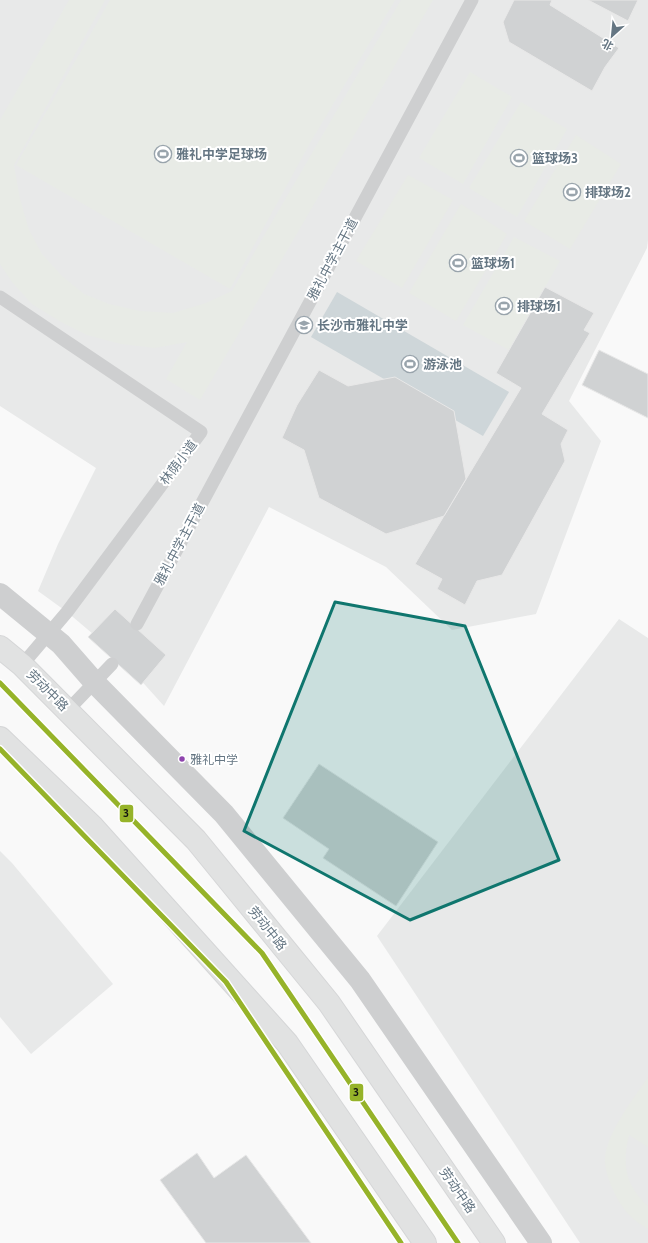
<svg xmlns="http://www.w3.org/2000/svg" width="648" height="1243" viewBox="0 0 648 1243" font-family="Cabin,'Noto Sans SC',sans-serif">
	<rect width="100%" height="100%" fill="#f9f9f9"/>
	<!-- built -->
	<g fill="#e8e9e9">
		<polygon points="0,0 648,0 648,240 647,248 569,401 601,441 536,614 452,630 386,567 269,507 164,706 119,656 67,612 38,591 58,544 96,468 0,406"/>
		<polygon points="619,619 648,638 648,1243 580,1243 377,936"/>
		<polygon points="0,851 12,863 113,984 31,1054 0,1017"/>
	</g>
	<!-- green -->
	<g fill="#e8ebe6">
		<polygon points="69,0 105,0 14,165 20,199 29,230 42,254 62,276 84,294 109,304 140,311 173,313 206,303 232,291 401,0 433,0 200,400 166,379 187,342 155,348 121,344 87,335 61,322 32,304 12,282 0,264 0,120"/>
		<polygon points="110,0 395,0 310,143 230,289 16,165"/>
		<polygon points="470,72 512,97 463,184 419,158"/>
		<polygon points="521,102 567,129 517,217 469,188"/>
		<polygon points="576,135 621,164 570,249 524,221"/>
		<polygon points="408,175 453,200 402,288 356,261"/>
		<polygon points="461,204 507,234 456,321 409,293"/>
		<polygon points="514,237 560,261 509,350 463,325"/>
		<path d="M648 1077V1147L629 1135C622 1164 625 1185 648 1206V1229C632 1220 621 1208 614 1192 609 1181 604 1168 605 1157 608 1131 634 1098 648 1077Z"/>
	</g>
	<!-- water -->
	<polygon fill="#ced6d9" points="337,292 509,392 483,436 311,337"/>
	<!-- building -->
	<g fill="#d0d2d3" stroke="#e8e8e8">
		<polygon points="514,0 552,0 550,5 619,48 605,67 592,91 509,42 503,22"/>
		<polygon points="588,0 638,0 628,21"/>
		<polygon points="545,287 594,313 584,330 590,333 542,414 568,430 561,444 565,461 502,575 477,581 465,605 437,589 442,579 415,564 521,388 496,373"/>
		<polygon points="599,350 648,374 648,418 582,385"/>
		<polygon points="319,370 348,386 395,377 454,411 466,479 444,516 386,534 319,498 304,450 282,438 297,405"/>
		<polygon points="115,609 166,655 141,685 88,637"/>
		<polygon points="319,764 438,842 396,906 323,858 329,849 283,818"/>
		<polygon points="197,1153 214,1178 246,1155 311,1243 206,1243 160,1180"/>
	</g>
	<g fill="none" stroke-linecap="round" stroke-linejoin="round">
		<defs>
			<g id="secondary">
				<polyline points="0,647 22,665 196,840 329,1003 494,1243"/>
				<polyline points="0,738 93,827 287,1043 425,1243"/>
			</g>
		</defs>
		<!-- secondary casing -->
		<use href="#secondary" stroke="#d5d6d7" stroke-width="24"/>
		<!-- lane -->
		<g stroke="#cecfd0" stroke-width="13">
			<polyline points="0,297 201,432 67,612 22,665"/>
			<polyline points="137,624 472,0"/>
			<polyline points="68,710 112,664"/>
		</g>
		<!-- street -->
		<polyline stroke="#cecfd0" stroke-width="22" points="0,594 61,644 96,684 224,814 360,980 541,1243"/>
		<!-- secondary -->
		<use href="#secondary" stroke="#e1e2e2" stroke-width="22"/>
		<defs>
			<g id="metro-1">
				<polyline points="0,683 262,953 458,1243"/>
				<polyline points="0,749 226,982 401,1243"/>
			</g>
		</defs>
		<!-- metro-1 casing -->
		<use href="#metro-1" stroke="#fff" stroke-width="8"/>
		<!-- metro-1 -->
		<use href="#metro-1" stroke="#96b329" stroke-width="5"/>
	</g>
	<!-- marked area -->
	<path fill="#0f766e" fill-opacity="0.2" stroke="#0f766e" stroke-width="3" stroke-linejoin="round" d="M335 602 465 626 559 860 410 920 244 831Z"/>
	<!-- icons -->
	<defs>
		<symbol id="stadium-ring" viewBox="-11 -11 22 22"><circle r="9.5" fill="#fff" stroke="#99a4ac" stroke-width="1.5"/><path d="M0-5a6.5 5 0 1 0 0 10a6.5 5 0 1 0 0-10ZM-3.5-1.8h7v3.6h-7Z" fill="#99a4ac"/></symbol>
		<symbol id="school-ring" viewBox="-11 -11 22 22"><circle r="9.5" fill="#fff" stroke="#99a4ac" stroke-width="1.5"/><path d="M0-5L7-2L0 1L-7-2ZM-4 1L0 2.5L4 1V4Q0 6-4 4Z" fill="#99a4ac"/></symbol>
	</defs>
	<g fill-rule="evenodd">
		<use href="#stadium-ring" x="153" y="144" width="20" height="20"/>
		<use href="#stadium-ring" x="509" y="148" width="20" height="20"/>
		<use href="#stadium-ring" x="562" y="182" width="20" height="20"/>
		<use href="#stadium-ring" x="448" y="253" width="20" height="20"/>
		<use href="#stadium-ring" x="494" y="296" width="20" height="20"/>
		<use href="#school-ring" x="294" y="315" width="20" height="20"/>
		<use href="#stadium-ring" x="400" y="354" width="20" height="20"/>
	</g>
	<!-- markers -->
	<circle fill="#8e44ad" stroke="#fff" stroke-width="1.5" cx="182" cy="759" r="3.5"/>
	<g text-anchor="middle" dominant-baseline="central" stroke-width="4" stroke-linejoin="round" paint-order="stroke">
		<!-- bus labels -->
		<g font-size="12" fill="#657683" stroke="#fff" text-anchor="start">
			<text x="190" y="759">雅礼中学</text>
		</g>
		<!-- poi labels -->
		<g font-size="13" font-weight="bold" fill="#657683" stroke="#fff" text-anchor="start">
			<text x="176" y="154">雅礼中学足球场</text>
			<text x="532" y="158">篮球场3</text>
			<text x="585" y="192">排球场2</text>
			<text x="471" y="263">篮球场1</text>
			<text x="517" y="306">排球场1</text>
			<text x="317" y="325">长沙市雅礼中学</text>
			<text x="423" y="364">游泳池</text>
		</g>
		<!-- street labels -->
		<g font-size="13" fill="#657683" stroke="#fff">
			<text transform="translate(332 259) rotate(-62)">雅礼中学主干道</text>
			<text transform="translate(178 462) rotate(-53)">林荫小道</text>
			<text transform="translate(179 544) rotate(-62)">雅礼中学主干道</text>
			<text transform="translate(48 690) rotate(45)">劳动中路</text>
			<text transform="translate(268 928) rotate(51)">劳动中路</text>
			<text transform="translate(458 1190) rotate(55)">劳动中路</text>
		</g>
	</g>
	<g stroke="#fff" stroke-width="1.5">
		<rect x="119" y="804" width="15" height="19" rx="4" fill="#96b329"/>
		<rect x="349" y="1083" width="15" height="19" rx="4" fill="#96b329"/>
	</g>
	<g font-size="11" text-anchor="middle" font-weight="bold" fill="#111">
		<text x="126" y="817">3</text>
		<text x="356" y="1096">3</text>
	</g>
	<!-- north arrow -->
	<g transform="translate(612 36) rotate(207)" stroke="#ffffff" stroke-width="3" paint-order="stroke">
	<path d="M0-3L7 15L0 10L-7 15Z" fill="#657683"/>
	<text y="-6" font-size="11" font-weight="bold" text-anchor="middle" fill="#657683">北</text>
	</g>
</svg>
